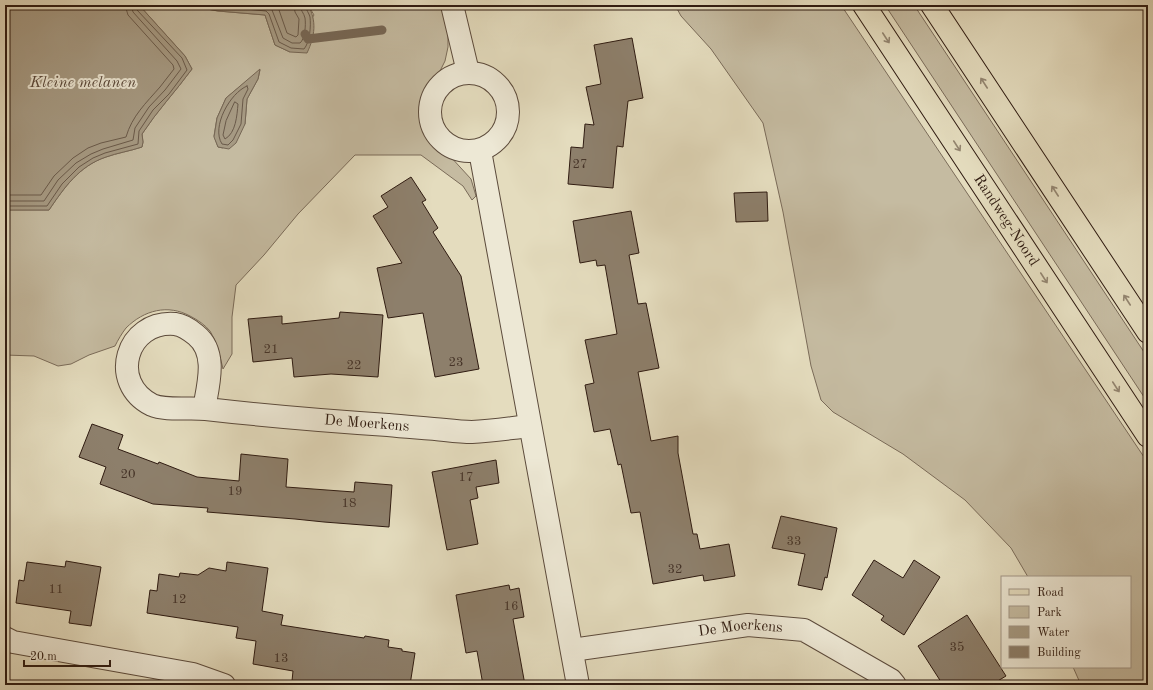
<svg xmlns="http://www.w3.org/2000/svg" width="1153" height="690" viewBox="0 0 1153 690" font-family="'Old Standard TT',serif">
	<rect width="100%" height="100%" fill="#e4dcbe"/>
	<filter id="stains"><feTurbulence type="fractalNoise" baseFrequency=".005" numOctaves="4"/><feColorMatrix values="0 0 0 0 .2 0 0 0 0 .09 0 0 0 0 .02 0 0 0 .5 -.17"/></filter>
	<radialGradient id="worn" r=".72"><stop offset=".6" stop-color="#630" stop-opacity="0"/><stop offset="1" stop-color="#630" stop-opacity=".3"/></radialGradient>
	<!-- green -->
	<g fill="#c5bba1" stroke="#7a6b59" fill-rule="evenodd">
		<path d="M139 5H185L218 11 265 15 275 45 290 52 314 15 308 5H437L442 9 448 34V47L445 61 438 75 432 82 421 102V117L425 131 435 144 449 155 471 179 476 196 472 200 463 186 421 155H355L298 214 264 255 236 285 232 317V354L223 369C220 356 217 343 210 331 205 325 198 320 190 316 168 304 144 310 126 328 122 333 118 340 115 346L89 355 71 364 58 366 34 356 5 355V210H49C64 188 79 166 106 157 117 153 130 151 142 147L143 142 142 134C157 111 176 91 192 69L185 56ZM260 70 258 79 247 99 245 124 223 148 218 147 214 136 217 118 226 98Z"/>
		<polygon points="675,5 841,5 1148,463 1148,685 1081,685 1073,667 1130,667 1130,577 1028,577 1011,548 965,500 903,454 833,412 821,400 811,366 783,212 763,123 711,49 681,16"/>
		<polygon points="885,5 914,5 1148,358 1148,403"/>
	</g>
	<!-- water -->
	<g fill="#a69a83" stroke="#766755">
		<path d="M5 5H139L185 56 192 69C176 91 157 111 142 134L143 142 142 147C130 151 117 153 106 157 79 166 64 188 49 210H5Z"/>
		<path d="M185 5H308C317 21 315 36 307 53L290 52 275 45 265 15 218 11Z"/>
		<polygon points="260,69 258,79 247,99 245,124 236,143 229,149 218,147 214,137 217,118 226,98"/>
	</g>
	<g fill="none" stroke-linecap="round" stroke-linejoin="round">
		<!-- shore -->
		<g stroke="#6a5a4a" stroke-width="1">
			<path d="M205 5 266 11 269 14 279 42 291 48 304 49C310 42 311 26 310 17 309 13 306 10 305 5"/>
			<path d="M256 5 268 6 272 10 283 38 292 43H300C305 39 306 25 305 18 304 13 300 10 300 5"/>
			<polyline points="276,5 279,10 287,33 296,37 298,35 299,19 295,12 294,5"/>
			<path d="M247 86 248 89 243 99 241 124 233 140 228 145 222 144C211 127 230 93 247 86Z"/>
			<path d="M235 102 238 104C237 115 236 133 225 139L223 135 226 121Z"/>
			<path d="M5 195H41L54 176 73 158 88 148 101 143 126 137C132 116 146 103 160 87 165 81 169 75 174 69L173 65 128 15 125 5"/>
			<polyline points="5,201 44,201 58,180 76,163 91,154 103,149 133,140 135,128 149,107 165,90 181,69 177,61 133,12 131,5"/>
			<polyline points="5,206 47,206 62,184 79,167 93,158 105,153 138,144 139,131 153,110 169,94 187,70 182,58 137,10 136,5"/>
		</g>
		<!-- stream -->
		<polyline stroke="#766755" stroke-width="9" points="305,34 308,39 382,30"/>
	</g>
	<!-- building -->
	<g fill="#8d7f6b" stroke="#2f1b11">
		<polygon points="632,38 643,98 628,101 623,147 617,146 613,188 568,184 571,147 583,148 585,124 594,125 586,87 601,84 594,45"/>
		<polygon points="411,177 426,200 422,202 438,228 433,232 461,276 479,369 435,377 423,313 388,318 377,268 402,263 373,216 388,207 381,196"/>
		<polygon points="767,192 768,221 736,222 734,193"/>
		<polygon points="631,211 639,253 629,255 638,304 646,303 659,368 638,372 651,441 678,436 678,453 693,534 697,534 700,549 729,544 735,576 704,581 703,575 653,584 640,512 631,513 621,464 618,465 610,429 594,432 585,385 594,383 585,340 617,334 605,265 597,266 596,260 580,263 573,221"/>
		<polygon points="340,312 383,315 378,377 331,374 294,377 292,358 253,362 248,319 282,316 282,324 339,318"/>
		<polygon points="92,424 123,435 118,449 158,464 159,462 197,477 239,481 241,454 288,459 286,487 354,492 355,482 392,485 389,527 324,522 295,519 207,512 208,508 153,504 100,484 106,467 79,457"/>
		<polygon points="496,460 499,483 476,487 478,498 470,500 478,544 447,550 432,472"/>
		<polygon points="781,516 837,528 827,578 825,577 822,590 798,585 805,554 772,548"/>
		<polygon points="874,560 903,578 914,560 940,577 904,635 881,620 884,616 852,595"/>
		<polygon points="66,561 101,567 91,626 69,623 71,611 16,603 19,580 24,581 27,562 65,567"/>
		<polygon points="227,562 268,568 262,611 283,615 281,625 364,638 365,636 389,640 388,647 402,649 402,651 415,653 410,685 321,685 292,681 293,671 253,664 256,641 236,638 238,627 147,613 150,590 157,591 159,574 179,577 180,573 198,575 209,568 226,571"/>
		<polygon points="509,585 510,590 519,588 524,617 513,619 525,685 483,685 477,651 466,653 456,595"/>
		<polygon points="967,615 1006,676 991,685 943,685 918,646"/>
	</g>
	<g fill="none" stroke-linecap="round" stroke-linejoin="round">
		<defs>
			<g id="minor">
				<polyline points="452,5 468,72"/>
				<circle cx="469" cy="112" r="39"/>
				<polyline points="480,151 578,685"/>
				<path id="s1" d="M204 409C208 385 218 353 196 335 190 330 183 325 175 324 126 320 108 383 152 405 166 411 190 407 206 409 267 416 327 421 388 425 407 427 426 428 445 430 454 431 464 432 472 432 492 431 511 428 530 426"/>
				<polyline points="5,638 13,642 193,674 224,685"/>
				<path id="s2" d="M572 650 748 625 804 630 891 680 895 685"/>
			</g>
			<g id="primary">
				<path id="s3" d="M864 5 1148 436"/>
				<polyline points="932,5 1148,332"/>
			</g>
		</defs>
		<!-- minor casing -->
		<use href="#minor" stroke="#5c4b3c" stroke-width="24"/>
		<!-- primary casing -->
		<use href="#primary" stroke="#2f1b11" stroke-width="24"/>
		<!-- minor -->
		<use href="#minor" stroke="#ede8d5" stroke-width="22"/>
		<!-- primary -->
		<use href="#primary" stroke="#e4dcbe" stroke-width="22"/>
	</g>
	<!-- one-way arrows -->
	<defs><path id="oneway-shaft" d="M-6 0H5M1.5-3L5.5 0L1.5 3" fill="none" stroke-width="1.6" stroke-linecap="round" stroke-linejoin="round"/></defs>
	<g stroke="#938570">
		<use href="#oneway-shaft" transform="translate(886 38) rotate(57)"/>
		<use href="#oneway-shaft" transform="translate(984 83) rotate(-123)"/>
		<use href="#oneway-shaft" transform="translate(957 146) rotate(57)"/>
		<use href="#oneway-shaft" transform="translate(1055 191) rotate(-123)"/>
		<use href="#oneway-shaft" transform="translate(1044 278) rotate(57)"/>
		<use href="#oneway-shaft" transform="translate(1127 300) rotate(-123)"/>
		<use href="#oneway-shaft" transform="translate(1116 387) rotate(57)"/>
	</g>
	<g text-anchor="middle" dominant-baseline="central" stroke-width="4" stroke-linejoin="round" paint-order="stroke">
		<!-- number labels -->
		<g font-size="13" fill="#463428">
			<text x="580" y="164">27</text>
			<text x="271" y="349">21</text>
			<text x="456" y="362">23</text>
			<text x="354" y="365">22</text>
			<text x="128" y="474">20</text>
			<text x="466" y="477">17</text>
			<text x="235" y="491">19</text>
			<text x="349" y="503">18</text>
			<text x="794" y="541">33</text>
			<text x="675" y="569">32</text>
			<text x="56" y="589">11</text>
			<text x="179" y="599">12</text>
			<text x="511" y="606">16</text>
			<text x="957" y="647">35</text>
			<text x="281" y="658">13</text>
		</g>
		<!-- street labels -->
		<g font-size="15" fill="#2f1b11" stroke="#ede8d5">
			<text stroke="none"><textPath href="#s3" startOffset="258">Randweg-Noord</textPath></text>
			<text stroke="none"><textPath href="#s1" startOffset="439">De Moerkens</textPath></text>
			<text stroke="none"><textPath href="#s2" startOffset="170">De Moerkens</textPath></text>
		</g>
		<!-- water labels -->
		<g font-size="16" font-style="italic" fill="#594739" stroke="#ede8d5">
			<text x="83" y="83">Kleine melanen</text>
		</g>
	</g>
	<!-- margin -->
	<rect width="1153" height="690" fill="none" stroke="#e4dcbe" stroke-width="20"/>
	<rect x="6" y="6" width="1141" height="678" fill="none" stroke="#2f1b11" stroke-width="2"/>
	<rect x="10" y="10" width="1133" height="670" fill="none" stroke="#2f1b11"/>
	<!-- legend -->
	<rect x="1001" y="576" width="130" height="92" fill="#ede8d5" stroke="#a19687"/>
	<rect x="1009" y="589" width="20" height="6" fill="#e4dcbe" stroke="#a19687"/>
	<text x="1037" y="596" font-size="12" fill="#2f1b11">Road</text>
	<rect x="1009" y="606" width="20" height="12" fill="#c5bba1" stroke="#a19687"/>
	<text x="1037" y="616" font-size="12" fill="#2f1b11">Park</text>
	<rect x="1009" y="626" width="20" height="12" fill="#a69a83" stroke="#a19687"/>
	<text x="1037" y="636" font-size="12" fill="#2f1b11">Water</text>
	<rect x="1009" y="646" width="20" height="12" fill="#8d7f6b" stroke="#a19687"/>
	<text x="1037" y="656" font-size="12" fill="#2f1b11">Building</text>
	<!-- scale -->
	<path d="M24 660v6h86v-6" fill="none" stroke="#2f1b11" stroke-width="2"/>
	<text x="30" y="660" font-size="12" fill="#2f1b11" stroke="#ede8d5" stroke-width="3" paint-order="stroke">20 m</text>
	<rect width="100%" height="100%" filter="url(#stains)"/>
	<rect width="100%" height="100%" fill="url(#worn)"/>
</svg>
